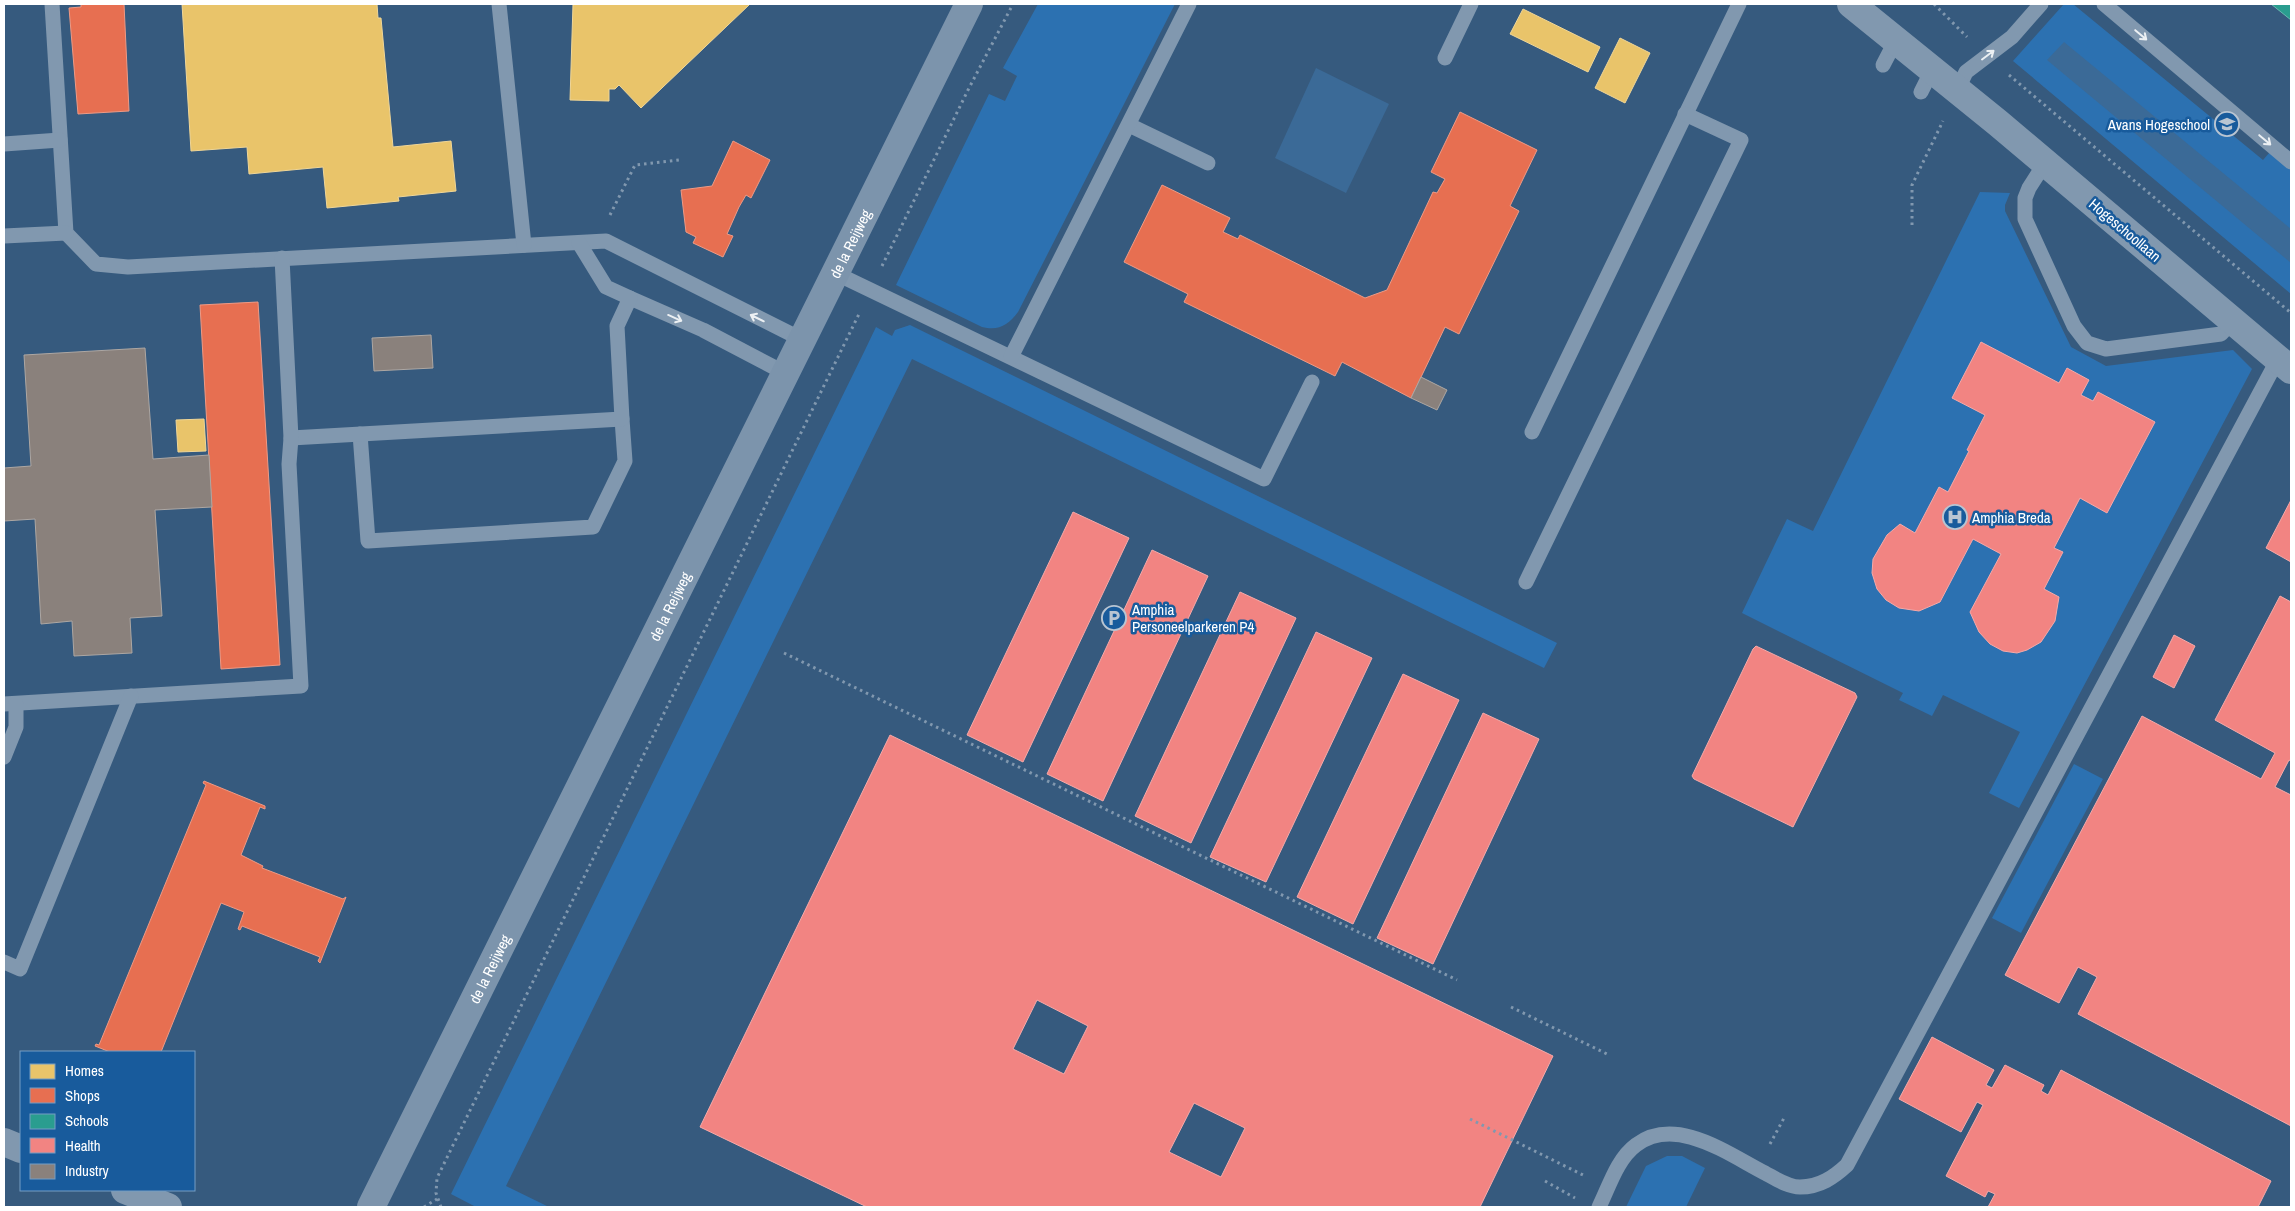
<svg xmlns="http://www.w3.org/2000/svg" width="2295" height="1211" viewBox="0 0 2295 1211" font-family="'Archivo Narrow',sans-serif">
	<rect width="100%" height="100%" fill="#365a7e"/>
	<!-- green -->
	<g fill="#2c71b1">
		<path d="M1038 4H1175L1018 312C1008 325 999 331 982 327L896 285 989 94 1005 101 1017 76 1003 68Z"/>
		<polygon points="2064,4 2073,4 2263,160 2270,152 2291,170 2291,294 2013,61"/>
		<polygon points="1980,192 2010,193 2005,205 2005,211 2071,347 2106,366 2233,350 2252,369 2019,808 1989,793 2020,732 1943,695 1932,716 1899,700 1903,693 1742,613 1787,519 1813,531"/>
		<polygon points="910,325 1557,643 1544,668 912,359 506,1186 549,1207 476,1207 451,1194 865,350 876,327 892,336 895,330"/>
		<polygon points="2074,764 2103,779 2021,933 1992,918"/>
		<polygon points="1667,1156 1682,1156 1705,1168 1686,1207 1626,1207 1646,1166"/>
	</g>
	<!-- water -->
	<g fill="#3b6a97">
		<polygon points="2064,42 2291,229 2291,263 2047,60"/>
		<polygon points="1316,68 1389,104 1346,193 1275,158"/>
	</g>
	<!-- homes -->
	<g fill="#e9c46a" stroke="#f0d697">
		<polygon points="182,4 377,4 378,18 381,18 393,147 451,141 456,191 398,197 399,201 327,208 323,167 249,174 247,147 191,151"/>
		<polygon points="573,4 748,4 749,5 641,108 619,85 615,89 609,89 609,101 570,100"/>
		<polygon points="1523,9 1600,47 1588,72 1510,34"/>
		<polygon points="1620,38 1650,53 1625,103 1595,88"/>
		<polygon points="204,419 206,451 178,452 176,420"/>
	</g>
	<!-- shops -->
	<g fill="#e76f51" stroke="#ee9a85">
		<polygon points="81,4 124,4 129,111 78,114 69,8 81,7"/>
		<polygon points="1460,112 1537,150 1510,206 1519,211 1459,334 1445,327 1411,398 1342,362 1335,376 1184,302 1188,294 1124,262 1162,185 1230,218 1223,232 1238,239 1240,235 1365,298 1387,290 1433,192 1437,193 1445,179 1431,172"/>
		<polygon points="733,141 770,160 751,198 746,195 739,207 727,234 733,236 723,257 693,243 696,237 686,232 681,190 712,186"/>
		<polygon points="258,302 280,665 221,669 200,305"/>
		<polygon points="204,781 265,806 265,809 260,807 241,855 263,866 262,868 343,899 346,897 320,963 318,961 320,957 242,926 240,930 238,929 244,912 221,903 161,1052 110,1052 95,1046 96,1044 99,1045 206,785 203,783"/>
	</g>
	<!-- schools -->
	<polygon fill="#2a9d8f" stroke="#6abab1" points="2271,4 2291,4 2291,20"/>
	<!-- health -->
	<g fill="#f28482" stroke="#f6a9a8" fill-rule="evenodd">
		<polygon points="1981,342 2059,383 2067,368 2089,380 2081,395 2093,401 2098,392 2155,422 2107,513 2080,498 2054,548 2063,552 2044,589 2059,597 2055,621 2041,642 2027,650 2017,653 2003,651 1990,644 1979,632 1970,612 2001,554 1973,539 1940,602 1919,611 1899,608 1886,600 1877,589 1872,573 1873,559 1887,535 1900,524 1915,533 1939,487 1948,492 1969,451 1967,450 1985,415 1952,398"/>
		<polygon points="2291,500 2291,562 2266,548"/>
		<polygon points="1073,512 1129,538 1023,762 967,735"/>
		<polygon points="1152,550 1208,576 1103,801 1047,774"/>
		<polygon points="1240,592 1296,618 1191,843 1135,816"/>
		<polygon points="2280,596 2291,602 2291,761 2289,760 2275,787 2291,795 2291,1126 2078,1014 2097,977 2078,967 2059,1003 2005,975 2142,716 2261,779 2275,753 2215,720"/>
		<polygon points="1316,632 1372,658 1266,882 1210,857"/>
		<polygon points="2174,635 2195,646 2174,688 2153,677"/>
		<polygon points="1756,646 1855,693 1857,697 1793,827 1694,779 1692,776 1753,649"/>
		<polygon points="1403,674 1459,700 1353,924 1297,897"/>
		<polygon points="1483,713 1539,739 1433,964 1377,938"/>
		<path d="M890 735 1553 1056 1480 1207H867L700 1127ZM1037 1000 1088 1026 1064 1074 1013 1049ZM1194 1103 1245 1128 1221 1177 1169 1152Z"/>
		<polygon points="1932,1037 1994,1070 1986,1085 1992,1088 2005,1065 2044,1085 2041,1091 2048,1095 2061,1070 2271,1181 2258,1207 1988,1207 1995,1194 1988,1191 1985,1197 1946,1176 1983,1105 1977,1102 1961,1132 1899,1099"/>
	</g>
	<!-- industry -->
	<g fill="#8a817c" stroke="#ada7a3">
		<polygon points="431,335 433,368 374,371 372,338"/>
		<polygon points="145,348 153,459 209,455 212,507 155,510 162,616 130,618 132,653 74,656 72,621 41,624 35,519 4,521 4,468 31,466 24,355"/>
		<polygon points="1421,377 1447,390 1437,410 1411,398"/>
	</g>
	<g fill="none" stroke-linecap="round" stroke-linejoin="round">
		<!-- path -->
		<g stroke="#8198af" stroke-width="3" stroke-dasharray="2.5 4" stroke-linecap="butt">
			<polyline points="1934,4 1967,37"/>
			<polyline points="2009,75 2291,313"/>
			<polyline points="610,215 635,165 679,160"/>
			<polyline points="1912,225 1912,185 1943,121"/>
			<polyline points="882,266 968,90 1013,4"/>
			<polyline points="784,653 1457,980"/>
			<polyline points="1511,1007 1607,1054"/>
			<polyline points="1470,1119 1583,1175"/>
			<polyline points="1770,1144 1784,1118"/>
			<polyline points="1545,1181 1575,1198"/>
			<polyline points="424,1207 437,1199"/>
			<polyline points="441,1207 436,1193 437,1178 859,314"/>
		</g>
		<!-- lane -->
		<g stroke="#8198af" stroke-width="15">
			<polyline points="52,4 66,233 96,264 128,267 606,241 801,339"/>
			<polyline points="499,4 524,245"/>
			<polyline points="2104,4 2291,162"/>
			<polyline points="1445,58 1471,4"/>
			<polyline points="1883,65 1896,40"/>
			<polyline points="1957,91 1966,72 2012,37 2041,4"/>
			<polyline points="1921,92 1932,70"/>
			<polyline points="1129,125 1208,163"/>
			<polyline points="4,144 60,140"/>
			<polyline points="2045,163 2029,188 2025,198 2025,219 2074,326 2087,343 2106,349 2221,334 2233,321"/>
			<polyline points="4,236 66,233"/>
			<polyline points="835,273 1264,479 1312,382"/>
			<polyline points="630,298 703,330 785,373"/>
			<polyline points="1011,357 1189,4"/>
			<polyline points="1532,432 1739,4"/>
			<polyline points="360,434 368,541 593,527 625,461 622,419"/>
			<polyline points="291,438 622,419 617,326 630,298 606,287 579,243"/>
			<polyline points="1526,582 1741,140 1685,114"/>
			<polyline points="4,704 301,686 289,464 291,438 282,258"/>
			<polyline points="4,757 16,727 16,704"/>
			<polyline points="4,962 20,969 131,696"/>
			<path d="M1599 1207C1609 1187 1617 1159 1636 1145 1676 1115 1728 1154 1765 1173 1776 1179 1788 1187 1800 1187 1820 1187 1834 1177 1847 1165L2278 359"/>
		</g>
		<!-- street -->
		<g stroke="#8198af" stroke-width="28">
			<polyline points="1851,4 1998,123 2291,370"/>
			<polyline points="4,1142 21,1149"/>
			<polyline points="125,1190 168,1207"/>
		</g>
		<!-- secondary -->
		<path stroke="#7c94ac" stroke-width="28" id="s1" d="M371 1207 969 4"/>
	</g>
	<!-- one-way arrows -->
	<defs><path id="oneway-shaft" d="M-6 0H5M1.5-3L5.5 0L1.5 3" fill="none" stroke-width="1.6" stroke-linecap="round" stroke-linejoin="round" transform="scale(1.25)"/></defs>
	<g stroke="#ecf0f3">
		<use href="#oneway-shaft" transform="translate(2141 35) rotate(40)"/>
		<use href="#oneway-shaft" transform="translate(1988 55) rotate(-37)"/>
		<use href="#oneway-shaft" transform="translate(2265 140) rotate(40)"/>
		<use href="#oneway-shaft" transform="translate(675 318) rotate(24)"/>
		<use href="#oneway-shaft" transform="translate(757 318) rotate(-154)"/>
	</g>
	<!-- icons -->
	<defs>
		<symbol id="university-ring" viewBox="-11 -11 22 22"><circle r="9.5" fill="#185b9c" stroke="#b9c5d2" stroke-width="1.5"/><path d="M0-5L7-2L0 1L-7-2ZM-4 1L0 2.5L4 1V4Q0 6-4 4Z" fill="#b9c5d2"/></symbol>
		<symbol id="hospital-ring" viewBox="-11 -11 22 22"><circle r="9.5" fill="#185b9c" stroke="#b9c5d2" stroke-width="1.5"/><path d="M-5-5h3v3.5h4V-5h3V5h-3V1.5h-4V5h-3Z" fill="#b9c5d2"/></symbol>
		<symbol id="parking-ring" viewBox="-11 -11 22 22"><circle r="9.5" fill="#185b9c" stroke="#b9c5d2" stroke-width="1.5"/><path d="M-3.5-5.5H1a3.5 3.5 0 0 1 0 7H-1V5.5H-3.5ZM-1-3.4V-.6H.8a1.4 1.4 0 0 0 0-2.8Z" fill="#b9c5d2"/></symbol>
	</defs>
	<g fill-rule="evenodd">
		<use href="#university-ring" x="2213" y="110" width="28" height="28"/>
		<use href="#hospital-ring" x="1941" y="503" width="28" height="28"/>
		<use href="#parking-ring" x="1100" y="604" width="28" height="28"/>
	</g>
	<g text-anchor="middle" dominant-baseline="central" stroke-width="5" stroke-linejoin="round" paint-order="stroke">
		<!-- poi labels -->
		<g font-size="15" fill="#fff" stroke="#185b9c" text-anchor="start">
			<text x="2210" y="124" text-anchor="end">Avans Hogeschool</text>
			<text x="1972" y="517">Amphia Breda</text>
			<text x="1132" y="609">Amphia<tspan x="1132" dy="17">Personeelparkeren P4</tspan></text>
		</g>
		<!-- street labels -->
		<g font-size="15" fill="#fff" stroke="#185b9c">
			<text transform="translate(2125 230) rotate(40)">Hogeschoollaan</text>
			<text stroke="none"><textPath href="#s1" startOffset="1076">de la Reijweg</textPath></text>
			<text stroke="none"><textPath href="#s1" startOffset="671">de la Reijweg</textPath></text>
			<text stroke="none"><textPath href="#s1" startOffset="266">de la Reijweg</textPath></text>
		</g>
	</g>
	<!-- border -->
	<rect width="2295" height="1211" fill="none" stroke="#ffffff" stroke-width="10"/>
	<!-- legend -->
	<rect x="20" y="1051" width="175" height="140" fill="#185b9c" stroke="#749dc4"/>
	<rect x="30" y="1064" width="25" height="15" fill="#e9c46a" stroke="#749dc4"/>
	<text x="65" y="1076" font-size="15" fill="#ffffff">Homes</text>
	<rect x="30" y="1088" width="25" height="15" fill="#e76f51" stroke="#749dc4"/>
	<text x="65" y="1101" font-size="15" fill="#ffffff">Shops</text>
	<rect x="30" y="1114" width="25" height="15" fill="#2a9d8f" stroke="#749dc4"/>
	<text x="65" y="1126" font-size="15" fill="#ffffff">Schools</text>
	<rect x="30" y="1138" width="25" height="15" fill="#f28482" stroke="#749dc4"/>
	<text x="65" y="1151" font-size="15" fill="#ffffff">Health</text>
	<rect x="30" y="1164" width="25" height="15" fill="#8a817c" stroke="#749dc4"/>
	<text x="65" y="1176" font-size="15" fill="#ffffff">Industry</text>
</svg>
